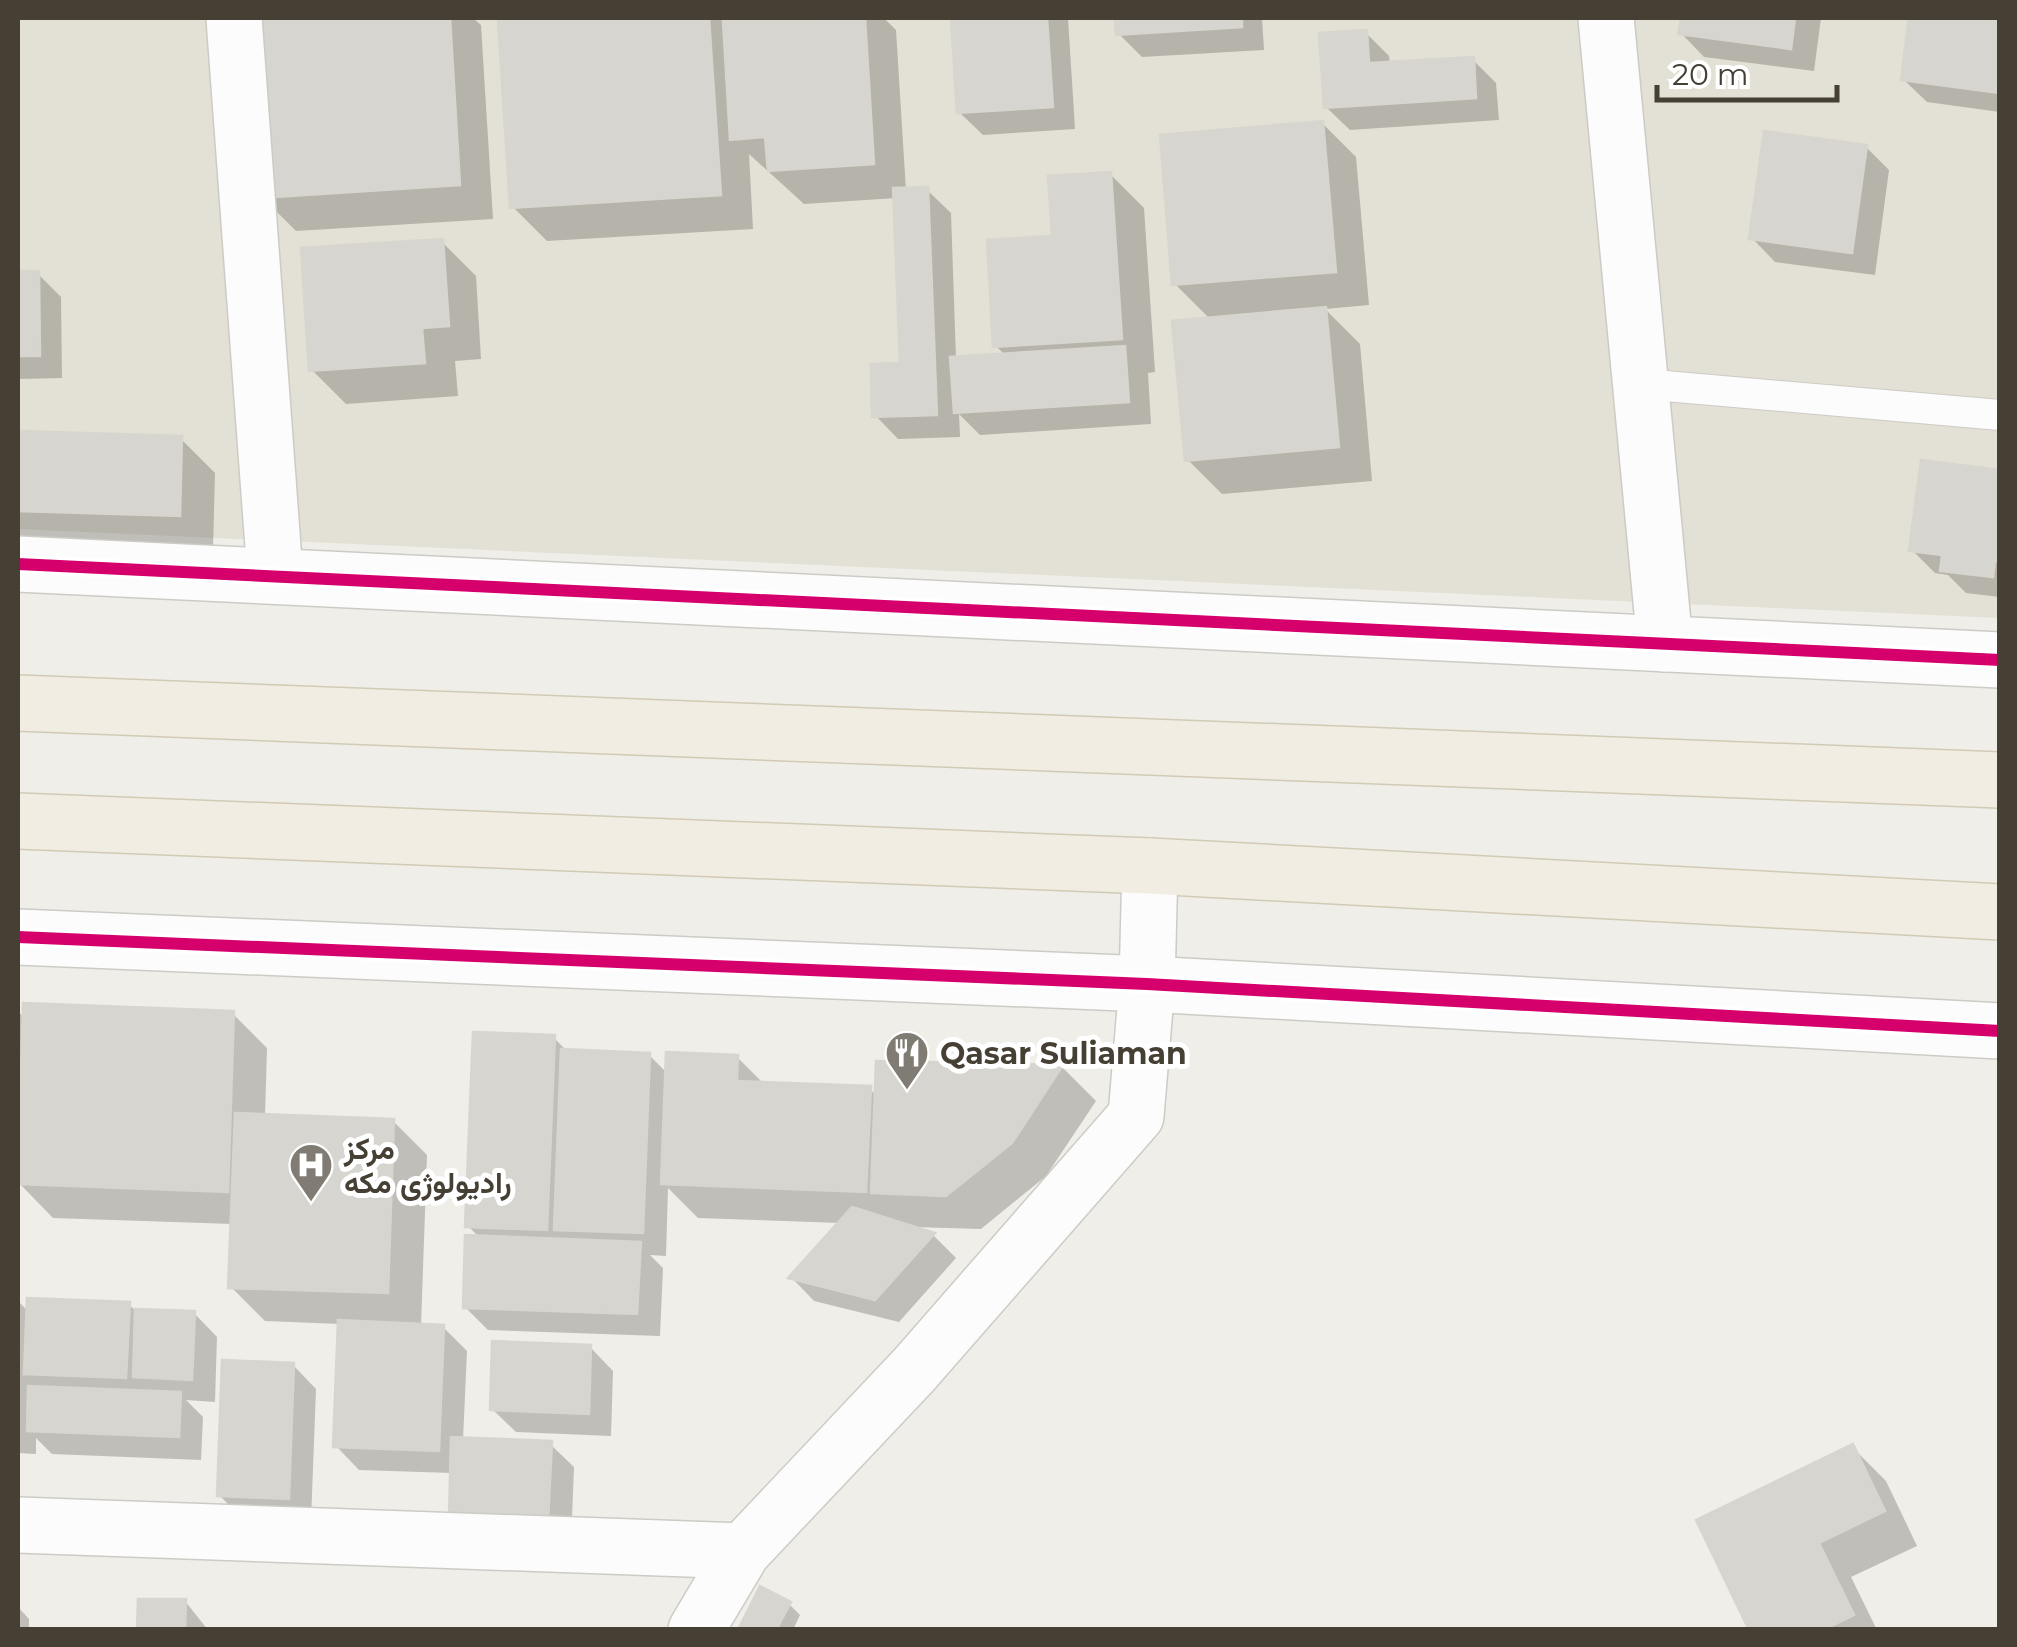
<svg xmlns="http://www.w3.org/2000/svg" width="2017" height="1647" viewBox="0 0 2017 1647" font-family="Montserrat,Vazirmatn,sans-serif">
	<rect width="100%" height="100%" fill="#efeee8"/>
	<!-- residential -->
	<polygon fill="#e3e0d5" points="18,18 1999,18 1999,618 18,529"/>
	<!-- shadow -->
	<g fill="#0003">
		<polygon points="251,18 473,18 481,25 493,219 296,231 262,197"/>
		<polygon points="501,18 740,18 740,23 761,22 761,18 884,18 896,30 906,191 927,190 951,213 956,359 1006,356 996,346 1055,239 1110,174 1144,208 1155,372 1148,373 1151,424 980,435 959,414 960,437 898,439 875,415 903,365 896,198 804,204 749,154 753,229 547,241 513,207"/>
		<polygon points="954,18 1068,18 1075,129 983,135 959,112"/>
		<polygon points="1118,18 1262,18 1264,50 1142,57 1119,34"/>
		<polygon points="1683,18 1821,18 1814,71 1704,57 1681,33"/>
		<polygon points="1912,18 2000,18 2000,112 1927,102 1903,79"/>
		<polygon points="1366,33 1389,56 1390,64 1473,60 1496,83 1499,120 1350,130 1326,107"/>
		<polygon points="1322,123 1356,157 1369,305 1325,309 1360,344 1372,481 1222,494 1188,460 1211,320 1175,284"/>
		<polygon points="1866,147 1889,170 1875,275 1775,262 1752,238"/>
		<polygon points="442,242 476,276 481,359 455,361 458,396 346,404 312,370"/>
		<polygon points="18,274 38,274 61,297 62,378 18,379"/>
		<polygon points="18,433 181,439 215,473 213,549 18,542"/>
		<polygon points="2000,473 2000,597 1966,593 1948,575 1935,573 1912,550"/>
		<polygon points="18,1011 25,1019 233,1014 267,1048 265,1116 393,1121 427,1155 421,1326 443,1327 467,1351 463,1440 550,1444 574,1467 571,1544 452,1473 359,1470 336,1446 340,1324 265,1321 231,1287 233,1224 53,1218 19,1183"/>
		<polygon points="554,1038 568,1052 649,1055 668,1074 737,1057 764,1084 869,1088 877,1096 879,1063 1062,1067 1096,1101 1046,1176 981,1229 911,1227 933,1235 956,1258 899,1322 814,1301 792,1278 841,1223 698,1218 668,1188 666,1256 650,1255 663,1268 660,1336 488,1330 465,1307 480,1238 468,1226"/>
		<polygon points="18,1301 29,1312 128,1304 136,1311 194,1313 217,1337 215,1402 186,1400 203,1417 201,1460 52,1454 36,1438 36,1454 18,1453"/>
		<polygon points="590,1347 613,1371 611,1436 516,1432 492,1409"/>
		<polygon points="293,1365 316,1389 311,1521 243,1519 219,1495"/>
		<polygon points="1852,1447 1886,1481 1917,1546 1851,1577 1877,1630 1752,1630"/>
		<polygon points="185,1601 208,1630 140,1630"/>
		<polygon points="789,1604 800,1615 793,1630 741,1630"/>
		<polygon points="18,1607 29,1619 29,1630 18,1630"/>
	</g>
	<!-- building -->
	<g fill="#d7d5cf" stroke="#d7d5ce" stroke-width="2.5">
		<polygon points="248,18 450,18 460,185 260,198"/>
		<polygon points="498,18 709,18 721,195 510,208"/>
		<polygon points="865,18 874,164 768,171 765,137 730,140 723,21"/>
		<polygon points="951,18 1047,18 1053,107 957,113"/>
		<polygon points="1115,18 1242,18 1242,27 1116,35"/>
		<polygon points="1681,18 1795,18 1791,49 1678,34"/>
		<polygon points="1909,18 2000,18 2000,93 1901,80"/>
		<polygon points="1367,30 1369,63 1474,57 1476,98 1324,108 1319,33"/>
		<polygon points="1323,121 1336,272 1172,285 1160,135"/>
		<polygon points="1764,131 1867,145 1852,253 1749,239"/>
		<polygon points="1111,172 1122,339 993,347 987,240 1052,236 1048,176"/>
		<polygon points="928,187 937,415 872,417 871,364 900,363 893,188"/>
		<polygon points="443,239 449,326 422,328 425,363 309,371 301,248"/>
		<polygon points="18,271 39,271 40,356 18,356"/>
		<polygon points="1326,307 1339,447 1185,461 1172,321"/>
		<polygon points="1125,346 1129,402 954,413 950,357"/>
		<polygon points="18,431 182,436 180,516 18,511"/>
		<polygon points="1921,460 2000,470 2000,562 1995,561 1993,577 1940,571 1942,555 1909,551"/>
		<polygon points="23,1003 234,1011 228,1192 18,1184"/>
		<polygon points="473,1032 555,1035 547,1230 465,1227"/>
		<polygon points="561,1049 650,1053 643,1233 554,1230"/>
		<polygon points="666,1052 738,1055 737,1081 871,1086 866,1192 661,1184"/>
		<polygon points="876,1061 1063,1065 1012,1143 946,1196 871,1193"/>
		<polygon points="235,1113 394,1119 388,1293 228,1288"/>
		<polygon points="852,1207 935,1233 875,1300 788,1278"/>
		<polygon points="465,1235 641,1242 637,1314 463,1308"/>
		<polygon points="27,1298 130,1302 126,1378 24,1374"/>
		<polygon points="135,1309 195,1311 192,1380 133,1377"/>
		<polygon points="338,1320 444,1325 439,1451 333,1447"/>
		<polygon points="492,1341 591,1345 589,1414 490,1410"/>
		<polygon points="222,1360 294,1363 289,1499 217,1496"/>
		<polygon points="28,1386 181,1392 179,1437 27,1431"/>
		<polygon points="451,1437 552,1441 548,1522 449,1518"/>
		<polygon points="1853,1444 1885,1511 1819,1543 1854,1615 1823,1630 1749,1630 1696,1520"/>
		<polygon points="760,1586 791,1602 776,1630 738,1630"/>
		<polygon points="138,1599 186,1599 185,1630 137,1630"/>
	</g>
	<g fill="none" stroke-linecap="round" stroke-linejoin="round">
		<defs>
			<polyline id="service" points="1642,384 2000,415"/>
			<g id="minor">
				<polyline points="234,18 275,574"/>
				<polyline points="1606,18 1665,644"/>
				<polyline points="18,1525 743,1551"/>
				<polyline points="696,1630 743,1551 914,1370 1136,1116 1147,984 1150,866"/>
			</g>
			<g id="tertiary">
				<polyline points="18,564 2000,660"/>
				<polyline points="18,937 1147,984 2000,1031"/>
			</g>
			<g id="primary">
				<polyline points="18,703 2000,780"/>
				<polyline points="18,821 1150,866 2000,912"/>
			</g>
		</defs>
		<!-- service casing -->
		<use href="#service" stroke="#cdcbc5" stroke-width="32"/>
		<!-- minor casing -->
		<use href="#minor" stroke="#cdcbc5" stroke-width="58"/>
		<!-- tertiary casing -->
		<use href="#tertiary" stroke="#cdcbc5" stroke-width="58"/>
		<!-- primary casing -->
		<use href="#primary" stroke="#d1cab5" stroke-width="58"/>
		<!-- service -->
		<use href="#service" stroke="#fdfcfc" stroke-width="30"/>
		<!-- minor -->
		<use href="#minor" stroke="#fdfcfc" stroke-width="55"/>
		<!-- tertiary -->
		<use href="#tertiary" stroke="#fdfcfc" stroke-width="55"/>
		<!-- primary -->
		<use href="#primary" stroke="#f1ede2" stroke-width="55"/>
		<defs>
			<g id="cycleway">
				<polyline points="18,564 2000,660"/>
				<polyline points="18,937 1147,984 2000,1031"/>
			</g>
		</defs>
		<!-- cycleway casing -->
		<use href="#cycleway" stroke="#fff" stroke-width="19"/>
		<!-- cycleway -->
		<use href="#cycleway" stroke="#d6006c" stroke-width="12"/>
	</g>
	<!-- icons -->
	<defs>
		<symbol id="restaurant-pin" viewBox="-11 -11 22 30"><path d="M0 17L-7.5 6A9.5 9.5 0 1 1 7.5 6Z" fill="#807c73" stroke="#fff"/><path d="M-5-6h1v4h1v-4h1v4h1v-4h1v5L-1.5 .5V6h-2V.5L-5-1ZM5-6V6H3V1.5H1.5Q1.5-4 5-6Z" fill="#fff"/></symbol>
		<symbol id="hospital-pin" viewBox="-11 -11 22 30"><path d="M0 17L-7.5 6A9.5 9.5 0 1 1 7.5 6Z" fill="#807c73" stroke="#fff"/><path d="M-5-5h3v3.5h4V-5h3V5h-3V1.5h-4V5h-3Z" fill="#fff"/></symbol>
	</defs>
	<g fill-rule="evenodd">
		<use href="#restaurant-pin" x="882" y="1028" width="50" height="68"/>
		<use href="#hospital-pin" x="286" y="1140" width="50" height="68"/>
	</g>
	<g text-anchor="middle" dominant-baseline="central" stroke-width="10" stroke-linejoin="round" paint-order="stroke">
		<!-- poi labels -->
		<g font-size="30" font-weight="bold" fill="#453f34" stroke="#fff" text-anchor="start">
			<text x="940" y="1053">Qasar Suliaman</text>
			<text x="344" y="1148">مرکز<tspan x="344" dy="34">رادیولوژی مکه</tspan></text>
		</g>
	</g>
	<!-- border -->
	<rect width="2017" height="1647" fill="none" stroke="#453f34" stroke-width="40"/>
	<!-- scale -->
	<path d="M1657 85v15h180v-15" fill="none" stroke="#453f34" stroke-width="5"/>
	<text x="1672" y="85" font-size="30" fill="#453f34" stroke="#ffffff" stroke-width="8" paint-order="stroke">20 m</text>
</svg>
